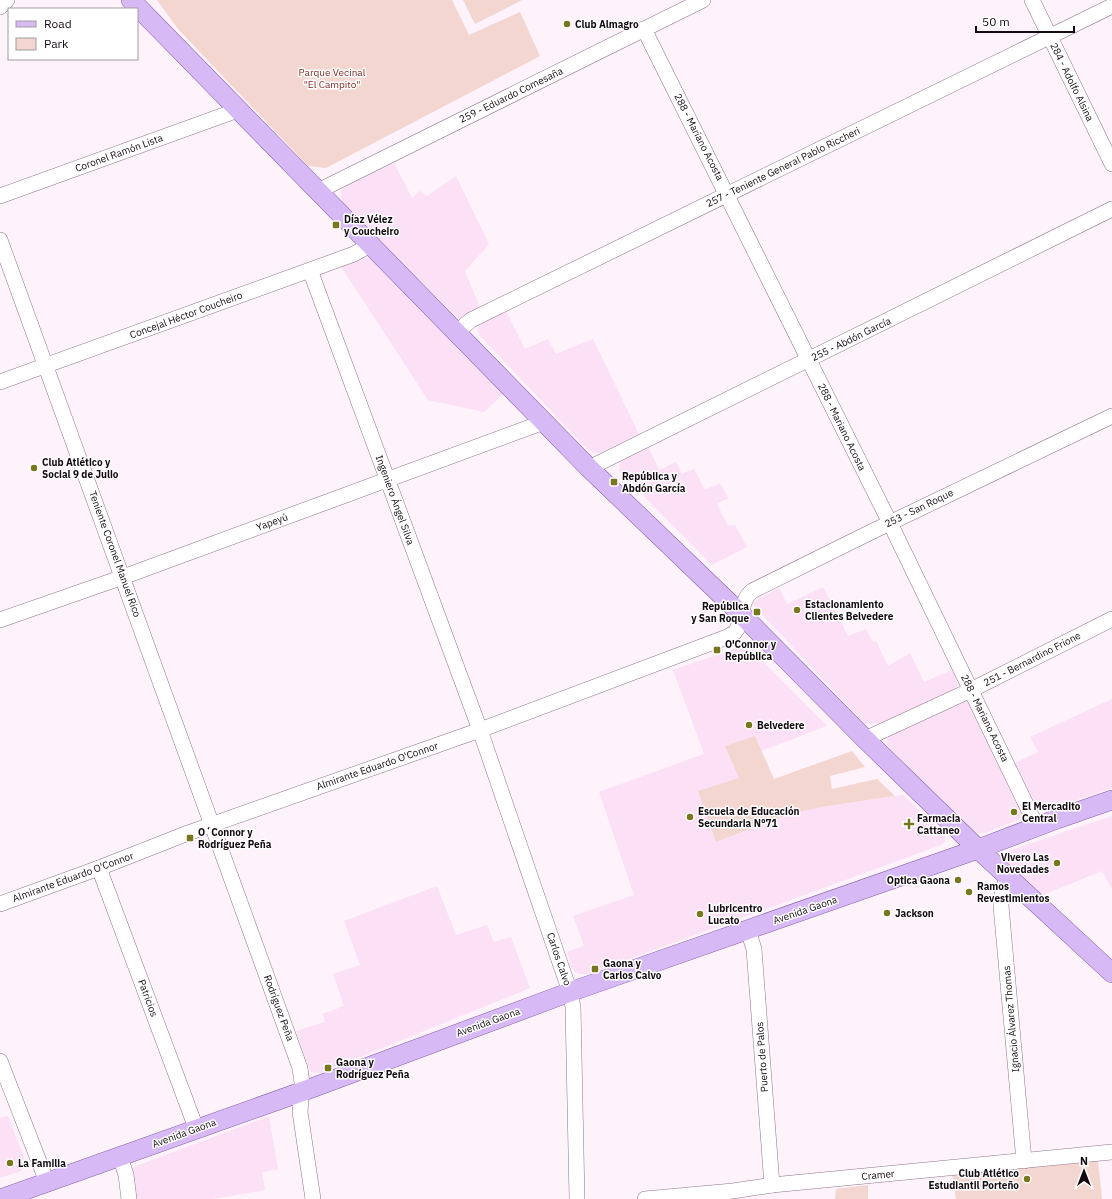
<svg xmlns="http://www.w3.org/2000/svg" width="1112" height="1199" viewBox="0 0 1112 1199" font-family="'IBM Plex Sans',sans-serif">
	<rect width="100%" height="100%" fill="#fef2fb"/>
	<!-- built -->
	<g fill="#fce0f6">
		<polygon points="394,163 412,198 420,191 427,196 456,176 489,244 465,271 481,310 463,318 458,318 343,204 341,196 341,191 344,186"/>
		<polygon points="362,258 367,258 372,261 504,393 484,412 428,400 340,265"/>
		<polygon points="505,309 525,349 548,339 556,354 593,339 639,434 600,453 594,453 588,450 479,335 478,330 482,321"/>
		<polygon points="647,444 659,470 676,462 682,474 694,469 705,490 720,483 728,498 717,504 728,526 735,525 747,547 712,565 619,471 620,462"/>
		<polygon points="823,587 848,636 866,629 873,642 876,641 888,666 910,653 924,682 954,669 958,685 955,690 880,723 865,724 754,606 755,601 779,588 787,604"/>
		<polygon points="741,647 752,650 827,726 761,751 755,736 716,842 790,814 822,807 903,795 945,835 945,842 941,845 588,974 580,974 575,972 571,967 567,952 584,946 573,916 634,895 599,792 704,754 673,670"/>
		<polygon points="1112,699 1112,788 1048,810 1037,807 1035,805 1015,763 1038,752 1030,737"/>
		<polygon points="961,702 967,702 971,706 1024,811 1022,817 1018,820 984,833 970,833 887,745 888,736"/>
		<polygon points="1112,816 1112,889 1102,871 1038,897 1007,864 1005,856 1009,851 1014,849"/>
		<polygon points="437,886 456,935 487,925 494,942 511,937 530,988 321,1073 315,1073 310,1071 296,1031 325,1022 323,1014 344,1006 333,974 360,965 344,921"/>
		<polygon points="8,1116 26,1163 21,1171 0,1178 0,1118"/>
		<polygon points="269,1116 278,1169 262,1172 265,1190 213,1199 133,1199 131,1170 136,1166"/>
	</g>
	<!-- green -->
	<g fill="#f4d6d1">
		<polygon points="157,0 452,0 469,35 520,12 540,56 326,168 308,166 178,29"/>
		<polygon points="463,0 522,0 475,24"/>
		<polygon points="755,736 774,779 852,751 865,767 830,776 832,789 877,779 895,796 822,807 790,814 716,842 698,791 739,778 725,746"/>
		<polygon points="1098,1160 1102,1199 956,1199 952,1173"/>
		<polygon points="868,1185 868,1199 835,1199 836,1189"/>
	</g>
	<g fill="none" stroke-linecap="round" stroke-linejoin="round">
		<defs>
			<g id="minor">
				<polyline points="1032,0 1112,164"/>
				<polyline points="0,7 7,0"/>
				<polyline points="644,29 890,523 1037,827"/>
				<polyline points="318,191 703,0"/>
				<polyline points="0,196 238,110"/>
				<polyline points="0,240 300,1068 302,1083 300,1112 313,1199"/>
				<polyline points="310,270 480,730 570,992 573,1007 577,1199"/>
				<polyline points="457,332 471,320 1112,6"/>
				<polyline points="0,382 310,270 354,254 370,245"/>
				<polyline points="589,468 1112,209"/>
				<polyline points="0,620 123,577 544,422"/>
				<polyline points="865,739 971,690 1112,619"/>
				<polyline points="99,868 196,1128"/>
				<polyline points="1007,877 1001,898 1001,906 1024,1161"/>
				<path d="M0 904 99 868 188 833 480 730 727 637C729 636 733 634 735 632 745 621 738 603 752 591L869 533 1112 416"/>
				<polyline points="748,930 754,949 772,1185"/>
				<polyline points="0,1061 47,1182"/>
				<polyline points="120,1156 126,1175 129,1199"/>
				<polyline points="645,1199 733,1191 772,1185 1112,1152"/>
			</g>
			<g id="major">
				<polyline points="131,0 589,468 741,614 865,739 978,849 1112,973"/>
				<polyline points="0,1199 301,1092 570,992 978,849 1057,819 1112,800"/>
			</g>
		</defs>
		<!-- minor casing -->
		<use href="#minor" stroke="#8f768a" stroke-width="16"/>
		<!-- major casing -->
		<use href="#major" stroke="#825ea2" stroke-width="20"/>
		<!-- minor -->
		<use href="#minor" stroke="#fff" stroke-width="15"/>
		<!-- major -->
		<use href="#major" stroke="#d7b9f6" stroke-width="19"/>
	</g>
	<!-- markers -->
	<g fill="#78771e" stroke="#fff" stroke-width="1.5">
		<circle cx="567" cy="24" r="4"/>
		<rect x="332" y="221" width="8" height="8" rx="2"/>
		<circle cx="34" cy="468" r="4"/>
		<rect x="610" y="478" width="8" height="8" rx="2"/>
		<circle cx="797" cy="610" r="4"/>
		<rect x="753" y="608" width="8" height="8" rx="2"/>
		<rect x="713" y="646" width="8" height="8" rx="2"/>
		<circle cx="749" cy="725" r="4"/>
		<circle cx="1014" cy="812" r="4"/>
		<circle cx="690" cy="817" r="4"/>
		<path d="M907 818h4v4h4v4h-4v4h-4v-4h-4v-4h4z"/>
		<rect x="186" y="834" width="8" height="8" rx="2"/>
		<circle cx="1057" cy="863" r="4"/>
		<circle cx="958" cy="880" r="4"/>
		<circle cx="969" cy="892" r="4"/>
		<circle cx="887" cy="913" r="4"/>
		<circle cx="700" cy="914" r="4"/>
		<rect x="591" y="965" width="8" height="8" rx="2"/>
		<rect x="324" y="1064" width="8" height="8" rx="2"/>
		<circle cx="10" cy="1163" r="4"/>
		<circle cx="1027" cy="1179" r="4"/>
	</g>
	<g text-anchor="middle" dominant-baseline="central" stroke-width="3" stroke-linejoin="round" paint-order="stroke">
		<!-- poi labels -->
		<g font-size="10" font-weight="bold" fill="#140b12" stroke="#fff" text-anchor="start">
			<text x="575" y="24">Club Almagro</text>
			<text x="344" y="219">Díaz Vélez<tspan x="344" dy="12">y Coucheiro</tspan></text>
			<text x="42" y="462">Club Atlético y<tspan x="42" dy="12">Social 9 de Julio</tspan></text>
			<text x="622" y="476">República y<tspan x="622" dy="12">Abdón García</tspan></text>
			<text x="805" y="604">Estacionamiento<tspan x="805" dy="12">Clientes Belvedere</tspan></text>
			<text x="749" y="606" text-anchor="end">República<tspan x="749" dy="12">y San Roque</tspan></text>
			<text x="725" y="644">O'Connor y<tspan x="725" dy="12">República</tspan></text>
			<text x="757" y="725">Belvedere</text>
			<text x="1022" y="806">El Mercadito<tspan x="1022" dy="12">Central</tspan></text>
			<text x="698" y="811">Escuela de Educación<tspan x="698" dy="12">Secundaria N°71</tspan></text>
			<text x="917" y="818">Farmacia<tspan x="917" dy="12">Cattaneo</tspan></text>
			<text x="198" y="832">O´Connor y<tspan x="198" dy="12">Rodríguez Peña</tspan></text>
			<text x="1049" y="857" text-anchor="end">Vivero Las<tspan x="1049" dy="12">Novedades</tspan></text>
			<text x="950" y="880" text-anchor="end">Optica Gaona</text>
			<text x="977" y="886">Ramos<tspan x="977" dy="12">Revestimientos</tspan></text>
			<text x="708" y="908">Lubricentro<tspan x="708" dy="12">Lucato</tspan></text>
			<text x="895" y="913">Jackson</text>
			<text x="603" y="963">Gaona y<tspan x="603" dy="12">Carlos Calvo</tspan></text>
			<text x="336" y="1062">Gaona y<tspan x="336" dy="12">Rodríguez Peña</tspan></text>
			<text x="18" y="1163">La Familia</text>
			<text x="1019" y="1173" text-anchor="end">Club Atlético<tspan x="1019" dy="12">Estudiantil Porteño</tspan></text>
		</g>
		<!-- park labels -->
		<g font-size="10" fill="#802a24" stroke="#fff">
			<text x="332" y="72">Parque Vecinal<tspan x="332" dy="12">"El Campito"</tspan></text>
		</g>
		<!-- street labels -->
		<g font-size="10" fill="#140b12" stroke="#fff">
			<text transform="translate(1072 82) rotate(64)">284 - Adolfo Alsina</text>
			<text transform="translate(511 95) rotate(-26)">259 - Eduardo Comesaña</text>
			<text transform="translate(699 137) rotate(63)">288 - Mariano Acosta</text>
			<text transform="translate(119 153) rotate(-20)">Coronel Ramón Lista</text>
			<text transform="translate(783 167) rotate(-26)">257 - Teniente General Pablo Riccheri</text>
			<text transform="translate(186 315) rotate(-20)">Concejal Héctor Coucheiro</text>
			<text transform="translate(851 339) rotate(-26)">255 - Abdón García</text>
			<text transform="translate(842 427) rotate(64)">288 - Mariano Acosta</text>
			<text transform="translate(395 500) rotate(70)">Ingeniero Ángel Silva</text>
			<text transform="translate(919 508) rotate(-26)">253 - San Roque</text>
			<text transform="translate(272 522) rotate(-20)">Yapeyú</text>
			<text transform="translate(115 554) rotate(70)">Teniente Coronel Manuel Rico</text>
			<text transform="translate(1032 659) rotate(-27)">251 - Bernardino Frione</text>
			<text transform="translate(985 718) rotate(64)">288 - Mariano Acosta</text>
			<text transform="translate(377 766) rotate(-19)">Almirante Eduardo O'Connor</text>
			<text transform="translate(73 877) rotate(-20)">Almirante Eduardo O'Connor</text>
			<text transform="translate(805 910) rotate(-19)">Avenida Gaona</text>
			<text transform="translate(559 959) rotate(71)">Carlos Calvo</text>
			<text transform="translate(148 998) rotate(70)">Patricios</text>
			<text transform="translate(279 1008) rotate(70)">Rodríguez Peña</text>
			<text transform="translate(1011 1019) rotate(-95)">Ignacio Álvarez Thomas</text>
			<text transform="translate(488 1022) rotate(-20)">Avenida Gaona</text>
			<text transform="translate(762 1057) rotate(-94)">Puerto de Palos</text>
			<text transform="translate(184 1133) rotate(-20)">Avenida Gaona</text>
			<text transform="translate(878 1175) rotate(-5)">Cramer</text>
		</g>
	</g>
	<!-- legend -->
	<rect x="8" y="8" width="130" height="52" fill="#ffffff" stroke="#a19da0"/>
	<rect x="16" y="21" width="20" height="6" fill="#d7b9f6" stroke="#a19da0"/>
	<text x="44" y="28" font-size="12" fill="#140b12">Road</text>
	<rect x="16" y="38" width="20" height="12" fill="#f4d6d1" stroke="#a19da0"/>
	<text x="44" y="48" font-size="12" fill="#140b12">Park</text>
	<!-- north arrow -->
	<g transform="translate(1084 1171)" stroke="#ffffff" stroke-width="3" paint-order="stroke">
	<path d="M0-3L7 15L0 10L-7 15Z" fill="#140b12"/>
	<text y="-6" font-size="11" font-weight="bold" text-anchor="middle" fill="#140b12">N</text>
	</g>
	<!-- scale -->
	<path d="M976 26v6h98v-6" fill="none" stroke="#140b12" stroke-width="2"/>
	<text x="982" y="26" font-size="12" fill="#140b12" stroke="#ffffff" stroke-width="3" paint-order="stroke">50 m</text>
</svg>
